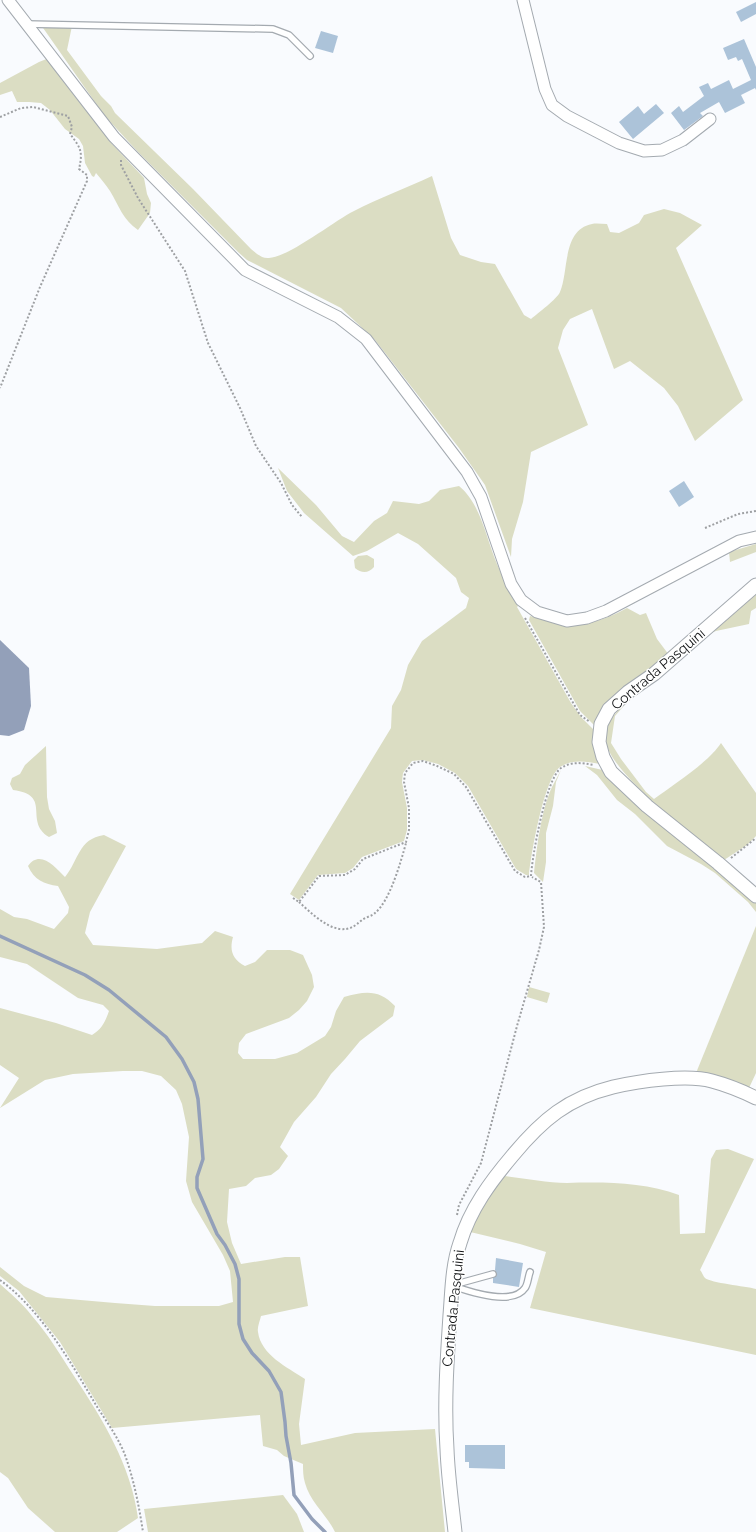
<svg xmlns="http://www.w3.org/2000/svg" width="756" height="1532" viewBox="0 0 756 1532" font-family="Raleway,sans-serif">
	<rect width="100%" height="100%" fill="#f9fbfe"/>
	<!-- green -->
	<g fill="#dbddc3">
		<path d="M41 25 72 26 67 50 101 96 111 106 115 113 193 189 251 249C256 253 262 259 269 258 289 257 334 221 354 211 379 198 406 188 432 176L451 238 460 255 481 262 495 264 524 315 531 319C538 313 557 299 560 292 569 271 562 230 592 224 596 223 602 224 607 224L610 232 619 233 639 223 644 215 664 209 680 213 702 225 676 248 743 400 695 441 678 406 664 388 630 361 614 369 592 309 570 319 563 330 558 348 588 425 531 452 523 502 512 539 511 557 485 485 459 448 375 340 341 308 247 260 238 252 138 152 104 115Z"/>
		<path d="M49 58 63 81 112 144 144 178 147 194 151 203 150 213 138 230C123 220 119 206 110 191 106 185 101 179 96 173L94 177 92 176 85 163 83 146 79 139 65 129 50 110 41 103 29 102H17L12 91 0 95V83L39 62Z"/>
		<path d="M278 468 316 505 342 536 354 542 374 521 387 513 393 501 419 504 429 501 440 490 459 486C481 504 486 538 497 564 503 578 511 592 518 606L517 607 571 703 581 717 593 729 596 742 604 765C589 762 574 758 560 767 544 778 531 855 529 875H526L516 869 468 786 455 773 438 764 423 760 412 761 403 773 402 782 407 808V830L404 841 362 857 353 868 345 873 318 875 299 900 290 894 391 728 392 706 401 690 408 665 422 641 466 608 469 598 461 592 456 578 418 544 398 533 367 551 353 556 304 513 287 491Z"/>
		<polygon points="756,544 756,552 730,562 729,552"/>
		<path d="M367 555 374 559V567C368 574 361 573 355 568L354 560 358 556Z"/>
		<polygon points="756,589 756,608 751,611 749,624 716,631 701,637"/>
		<path d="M627 608 640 615 646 613 657 639 669 655 595 726 580 711 529 620 530 616C570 628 590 628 627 608Z"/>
		<path d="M629 700 615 716 611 743 621 759 646 792 654 799C673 785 709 762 721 743L756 793V836L747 845 724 860C698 839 609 773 606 741 605 722 616 712 629 700Z"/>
		<path d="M46 746 47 797 49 809 55 821 57 833 49 837C23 821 53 795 13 790L10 784 12 778 20 774 25 765Z"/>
		<polygon points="585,766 607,771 756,902 756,912 748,902 715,873 701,864 667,846 635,814 617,800 597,775"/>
		<path d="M561 770 556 782 553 806 546 833V862L543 882 534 873C537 846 541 811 552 787 555 781 558 776 561 770Z"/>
		<path d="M104 835 126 846 90 912 85 933 93 945 157 949 202 943 215 931 233 937C229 951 233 960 245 966L255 962 267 950H290L303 955 312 975 314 987 307 1001 299 1010 289 1018 246 1034 239 1043 238 1053 243 1059H275L297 1053 325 1036 331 1027 336 1011 344 997C365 991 379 989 395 1006L393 1016 360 1041 345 1059 331 1074 316 1097 294 1122 280 1147 288 1156 279 1169 271 1175 255 1178 246 1186 229 1189 227 1222 232 1243 241 1264 285 1257H300L308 1306 261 1316C260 1321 257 1327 258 1332 261 1355 287 1367 305 1379L299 1424 301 1445 355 1433 435 1429 445 1532H335C327 1515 310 1502 305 1483 303 1477 303 1470 303 1464L284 1456 277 1450 263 1446 260 1415 112 1428 60 1342 19 1291 0 1276V1267L24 1286 46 1297 115 1303 155 1306H219L233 1302 230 1271 223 1255 192 1202 186 1181 189 1137 182 1104 176 1090 161 1076 142 1071H123L73 1074 45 1080 0 1108 19 1078 0 1065V1008L56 1023 92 1035C102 1029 105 1022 109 1011L103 1005 78 998 27 964 0 957V909L14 917 27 919 54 929 68 913 69 907 58 886C44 884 34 880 28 866 40 849 55 867 65 877 79 860 78 839 104 835Z"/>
		<polygon points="756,926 756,1073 749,1088 696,1073"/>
		<polygon points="529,987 550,993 547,1003 527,997"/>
		<path d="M728 1149 754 1159 700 1270C702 1272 703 1276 705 1278 711 1283 745 1286 756 1289V1355L530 1308 546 1252 520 1244 466 1231 503 1176C524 1178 546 1183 567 1183 604 1182 644 1182 679 1195L680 1234 705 1233 711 1159 716 1150Z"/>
		<path d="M0 1284C11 1294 23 1304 32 1316 48 1334 61 1356 74 1376 103 1420 131 1465 138 1518L117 1532H55L28 1508 8 1478 0 1472Z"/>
		<polygon points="283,1495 297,1514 304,1532 148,1532 144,1509"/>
	</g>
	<!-- water -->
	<polygon fill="#93a0b9" points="0,640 29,668 31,706 24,730 9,736 0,735"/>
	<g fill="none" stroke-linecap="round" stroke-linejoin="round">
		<!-- stream -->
		<polyline stroke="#93a0b9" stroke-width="3.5" points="0,936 85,975 109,990 166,1037 182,1059 194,1082 198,1099 203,1159 197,1177 197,1188 217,1234 225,1245 235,1264 239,1279 239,1324 243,1339 252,1353 269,1371 281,1392 285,1422 286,1436 291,1463 294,1495 312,1519 325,1532"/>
	</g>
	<!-- building -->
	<g fill="#acc3d9">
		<polygon points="756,2 756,14 741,22 736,12"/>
		<polygon points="321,31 338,36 333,53 315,48"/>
		<polygon points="744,39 756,67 756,90 755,88 741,95 745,103 725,113 719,102 700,113 703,116 684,130 671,113 679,106 683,112 704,96 699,87 708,83 711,89 729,80 733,89 751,80 742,59 738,61 736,57 728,60 723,48"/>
		<polygon points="656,104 664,113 633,139 619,122 638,106 644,114"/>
		<polygon points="684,481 694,497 679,507 669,491"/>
		<polygon points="496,1258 523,1263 519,1287 493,1283 493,1278 497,1275 495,1270"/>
		<polygon points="465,1445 505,1445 505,1469 469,1468 469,1462 465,1462"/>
	</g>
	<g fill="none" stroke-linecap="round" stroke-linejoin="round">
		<defs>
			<g id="service">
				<polyline points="26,24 273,29 289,35 310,56"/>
				<polyline points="453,1285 493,1274"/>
				<path d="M453 1286C470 1292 513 1306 525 1288 528 1284 528 1277 530 1272"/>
			</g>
			<g id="minor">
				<polyline points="8,0 114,137 245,270 338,317 366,339 467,472 481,497 511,584 521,600 537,612 567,621 587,618 606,611 739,541 756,537"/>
				<polyline points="523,0 545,89 552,105 567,116 619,143 644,151 662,150 683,140 710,119"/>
			</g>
			<g id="tertiary">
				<polyline points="756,585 654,674 628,692 609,709 601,724 599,742 603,757 611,772 647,806 718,863 756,896"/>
				<path d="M455 1532C452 1504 448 1477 447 1449 444 1405 447 1360 450 1315 452 1291 452 1266 460 1243 470 1209 491 1181 513 1155 542 1120 568 1098 613 1087 639 1081 687 1074 712 1081 727 1085 742 1091 756 1098"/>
			</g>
		</defs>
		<!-- service casing -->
		<use href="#service" stroke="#a4aab0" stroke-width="8"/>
		<!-- minor casing -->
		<use href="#minor" stroke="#a4aab0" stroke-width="13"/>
		<!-- tertiary casing -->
		<use href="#tertiary" stroke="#a4aab0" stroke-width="15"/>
		<!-- path -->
		<g stroke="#9ea0a3" stroke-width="2" stroke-dasharray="2 2" stroke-linecap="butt">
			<path d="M0 117 21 108 33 107 68 116 72 127 70 134C81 148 83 152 79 169L87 175V181L40 287 0 388"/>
			<polyline points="121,160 121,165 138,198 185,271 208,343 240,408 256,446 281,483 292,505 302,517"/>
			<polyline points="705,528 738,514 756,511"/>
			<polyline points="525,618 580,715 590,722"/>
			<polyline points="731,858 756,838"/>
			<path d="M293 898 299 902 319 876 345 875 355 869 363 859 406 842 409 830V808L404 782 405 773 413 763 423 761 437 766 454 774 466 787 515 871 525 877 531 876C532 857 546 778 561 768 572 761 582 763 594 765"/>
			<path d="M299 902C310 912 325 927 340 929 350 930 355 926 362 920 366 917 372 916 375 913 390 901 401 861 406 843"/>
			<polyline points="457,1215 459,1205 481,1163 517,1026 539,950 544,927 541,882 532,877"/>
			<path d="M0 1280C41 1310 70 1361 96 1405 106 1421 118 1437 125 1455 134 1480 139 1506 143 1532"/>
		</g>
		<!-- service -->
		<use href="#service" stroke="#fff" stroke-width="5.5"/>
		<!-- minor -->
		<use href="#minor" stroke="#fff" stroke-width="11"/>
		<!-- tertiary -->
		<use href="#tertiary" stroke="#fff" stroke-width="13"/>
	</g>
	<g text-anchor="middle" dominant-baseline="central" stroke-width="3" stroke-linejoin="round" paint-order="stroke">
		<!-- street labels -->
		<g font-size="14" fill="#101214" stroke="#fff">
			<text transform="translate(658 669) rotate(-40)">Contrada Pasquini</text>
			<text transform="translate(453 1308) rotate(-84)">Contrada Pasquini</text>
		</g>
	</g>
</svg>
